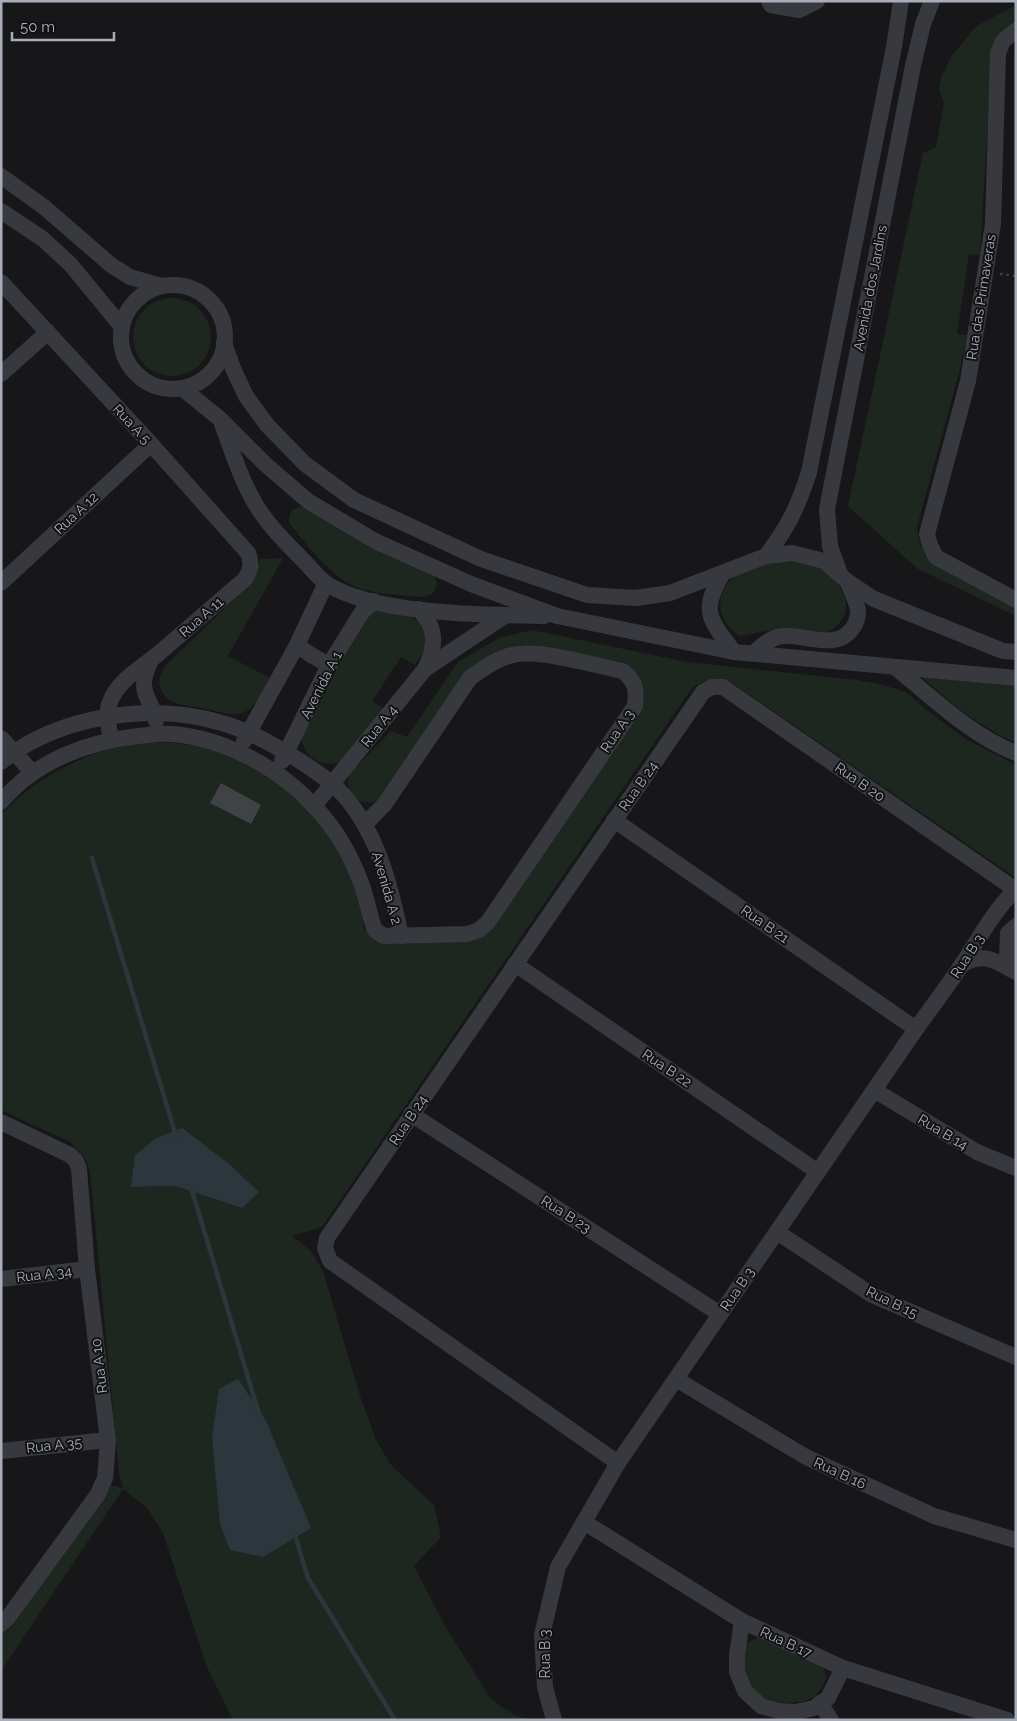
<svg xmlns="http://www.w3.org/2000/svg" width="1017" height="1721" viewBox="0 0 1017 1721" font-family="Raleway,sans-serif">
	<rect width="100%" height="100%" fill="#171719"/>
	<!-- green -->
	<g fill="#1e271f" fill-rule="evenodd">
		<path d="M1016 5V20C1003 28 998 39 992 52L980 254 969 255 957 334 967 335 959 373 917 527 920 544 927 556 1016 606V616L918 569 848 506 923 153 936 147 944 103 939 89 941 78 951 57 973 30 982 23Z"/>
		<circle cx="172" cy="337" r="39"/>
		<path d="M304 506 434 575 437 583 434 592C426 600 412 596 401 595 392 594 383 594 374 592 335 586 313 551 289 523 288 512 294 507 304 506Z"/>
		<path d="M283 558 228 656 270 678C263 689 257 706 245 712 233 718 219 711 207 709 191 705 166 707 160 687 158 679 161 672 166 665L247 587 255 576 260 559Z"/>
		<path d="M778 559C789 561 803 561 813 565 842 577 863 614 827 632L772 630 740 636C714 621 713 587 741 572 752 566 766 563 778 559Z"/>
		<path d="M380 610 405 613 420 623 427 636 424 651 415 665 401 657 372 701 383 708 344 761C323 769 306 759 300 737L359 623 375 611Z"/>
		<path d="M532 630 687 662 857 680 884 685 907 693 925 709 964 738 1016 765V878L731 682C716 677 704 679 692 688L322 1227 292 1236 311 1251 323 1271 360 1396 376 1440 391 1465 434 1505 441 1537 414 1566 445 1626 491 1699 514 1715 531 1720H233L207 1667 163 1533 147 1508 123 1489 1 1671V1634L12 1627 109 1485 123 1488 119 1473 90 1171 83 1155 70 1142 1 1110V815C62 750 161 720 243 762 252 766 263 770 270 776 279 783 287 791 295 799 305 807 315 815 323 825 328 830 331 838 335 844 340 854 347 864 351 874 359 891 362 911 364 929L374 936 468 938 642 707 631 667 623 662 521 645 499 653 378 800C360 809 344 793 349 774L391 731 407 737 458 662 499 638ZM228 1163 242 1208 175 1186 131 1187Z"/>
		<path d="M922 677 1016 686V743C980 727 951 703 922 677Z"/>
		<path d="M760 1636 824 1668 826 1679C823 1686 820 1692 813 1697 796 1708 757 1703 747 1683 744 1675 743 1664 741 1656L748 1643Z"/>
	</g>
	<!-- water -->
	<g fill="#2c363d">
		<polygon points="182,1128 228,1163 259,1192 242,1208 175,1186 131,1187 135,1155 156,1138"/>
		<polygon points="238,1379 266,1421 311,1528 263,1557 230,1550 220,1524 212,1437 219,1389"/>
	</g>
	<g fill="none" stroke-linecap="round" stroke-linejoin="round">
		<!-- stream -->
		<g stroke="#2c363d" stroke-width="4.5">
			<polyline points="92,858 176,1136"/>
			<polyline points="191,1187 259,1414"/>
			<polyline points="294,1532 308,1578 395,1720"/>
		</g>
	</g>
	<!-- building -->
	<polygon fill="#414246" points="221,783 261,805 251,824 210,803"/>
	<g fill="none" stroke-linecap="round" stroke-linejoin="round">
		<!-- path -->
		<polyline stroke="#3d4045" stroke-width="2.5" stroke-dasharray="2.5 4" stroke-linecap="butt" points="1000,274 1016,276"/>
		<!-- minor -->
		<g stroke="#37393e" stroke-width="16">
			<polyline points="769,1 771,5 799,10 817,1"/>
			<polyline points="1016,30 1003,41 998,53 993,224 968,381 927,534 930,545 936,557 1016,600"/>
			<polyline points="1,176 44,207 111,265 130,277 161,286"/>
			<polyline points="1,211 43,239 71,265 122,327"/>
			<path d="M1 282 151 444 248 553C252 563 251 570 245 579 216 604 187 629 158 654 141 668 118 680 110 702 105 714 109 727 111 739"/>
			<circle cx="173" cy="337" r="52"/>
			<polyline points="224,343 234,371 246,396 267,425 305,464 354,500 481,559 587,595 636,598 670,593 766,556 792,553 824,561 848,582 874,599 1003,651 1016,652"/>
			<polyline points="1,374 48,332"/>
			<polyline points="182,388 220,419 265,464 308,501 375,541 471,584 557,616 734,652 1016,678"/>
			<path d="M222 424C232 451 241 480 256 505 268 525 286 543 303 560 310 567 318 578 327 584 376 615 486 615 544 616"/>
			<path d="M766 556C788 527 798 507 809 472L894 47 901 1"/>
			<path d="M723 573C700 611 709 619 734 652"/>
			<polyline points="840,574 830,546 827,509 913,66 923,24 932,1"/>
			<polyline points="1,583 151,444"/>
			<polyline points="297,645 311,655 329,665"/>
			<path d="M754 653C762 645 771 637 783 636 805 634 836 651 852 629 856 624 858 617 858 611 857 602 851 591 848 582"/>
			<path d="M151 660C148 667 144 675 144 683 143 697 155 707 156 721"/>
			<path d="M895 667C930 696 973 737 1016 753"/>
			<polyline points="425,669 506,615"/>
			<polyline points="1,738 33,773"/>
			<polyline points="244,741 297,645 326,583"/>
			<polyline points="282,761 329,665 362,612 374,601"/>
			<path d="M1 762C59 715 151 702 222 723 248 730 274 745 297 759 315 771 333 782 347 799 379 838 391 888 401 936"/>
			<path d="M1 802C35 761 87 742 138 736 149 735 161 733 172 734 224 738 279 768 314 806 335 828 351 855 361 883 367 898 369 915 375 930L384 936 467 934 479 930 488 922 635 706C637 689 636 683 623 671 593 665 547 651 518 654 500 656 484 668 470 678L384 805 365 824"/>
			<path d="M314 806 425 669C436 646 438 628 418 609"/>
			<polyline points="614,820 916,1029"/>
			<polyline points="515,964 818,1172"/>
			<path d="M961 965C983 951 996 961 1016 972"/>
			<polyline points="1010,969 1007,958 1008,933 1016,926"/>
			<polyline points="874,1090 977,1152 1016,1168"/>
			<polyline points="411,1114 720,1314"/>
			<polyline points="1,1122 70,1155 76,1161 79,1169 87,1269 108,1440 105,1478 98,1494 7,1619 1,1624"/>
			<polyline points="777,1232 872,1295 1016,1357"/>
			<polyline points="1,1279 87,1269"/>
			<polyline points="676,1379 806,1457 934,1516 1016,1540"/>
			<polyline points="1,1451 108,1440"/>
			<polyline points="618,1463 330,1261 325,1248 327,1238 703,692 712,687 723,687 1016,890"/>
			<polyline points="584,1522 742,1621 843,1668 1007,1720"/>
			<polyline points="742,1621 737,1655 737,1672 745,1691 761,1706 779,1711 796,1712 814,1708 828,1698 843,1668"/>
			<polyline points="820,1703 831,1720"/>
			<path d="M554 1720 545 1687 542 1635 558 1567 618 1463 916 1029C931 1008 947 987 961 966 978 940 993 912 1015 890"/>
		</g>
	</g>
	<g text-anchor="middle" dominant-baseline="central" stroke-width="4" stroke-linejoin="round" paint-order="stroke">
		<!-- street labels -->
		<g font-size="14" fill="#a8aeb9" stroke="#121214">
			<text transform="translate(870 288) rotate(-79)">Avenida dos Jardins</text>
			<text transform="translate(981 297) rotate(-81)">Rua das Primaveras</text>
			<text transform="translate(132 424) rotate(47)">Rua A 5</text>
			<text transform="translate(76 513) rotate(-43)">Rua A 12</text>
			<text transform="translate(201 617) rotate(-41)">Rua A 11</text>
			<text transform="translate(321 685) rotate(-63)">Avenida A 1</text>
			<text transform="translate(379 726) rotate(-51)">Rua A 4</text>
			<text transform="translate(617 731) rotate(-56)">Rua A 3</text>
			<text transform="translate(860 782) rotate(35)">Rua B 20</text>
			<text transform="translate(638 786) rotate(-55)">Rua B 24</text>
			<text transform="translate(387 888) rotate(74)">Avenida A 2</text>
			<text transform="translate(765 924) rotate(35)">Rua B 21</text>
			<text transform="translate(967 956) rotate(-57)">Rua B 3</text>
			<text transform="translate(667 1068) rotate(34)">Rua B 22</text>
			<text transform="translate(408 1120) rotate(-56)">Rua B 24</text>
			<text transform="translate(943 1132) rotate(31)">Rua B 14</text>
			<text transform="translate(566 1214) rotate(33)">Rua B 23</text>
			<text transform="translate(44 1274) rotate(-7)">Rua A 34</text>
			<text transform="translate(737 1289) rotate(-56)">Rua B 3</text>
			<text transform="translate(892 1302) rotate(26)">Rua B 15</text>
			<text transform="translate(99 1366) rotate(-97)">Rua A 10</text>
			<text transform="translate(54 1445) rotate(-6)">Rua A 35</text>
			<text transform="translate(840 1473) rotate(25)">Rua B 16</text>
			<text transform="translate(786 1642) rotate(25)">Rua B 17</text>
			<text transform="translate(545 1654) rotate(-90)">Rua B 3</text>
		</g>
	</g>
	<!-- border -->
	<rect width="1017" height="1721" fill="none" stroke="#a8aeb9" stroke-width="5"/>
	<!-- scale -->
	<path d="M12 32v8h102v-8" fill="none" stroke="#a8aeb9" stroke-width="2.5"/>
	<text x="20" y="32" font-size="15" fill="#a8aeb9" stroke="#121214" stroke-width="4" paint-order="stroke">50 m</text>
</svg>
